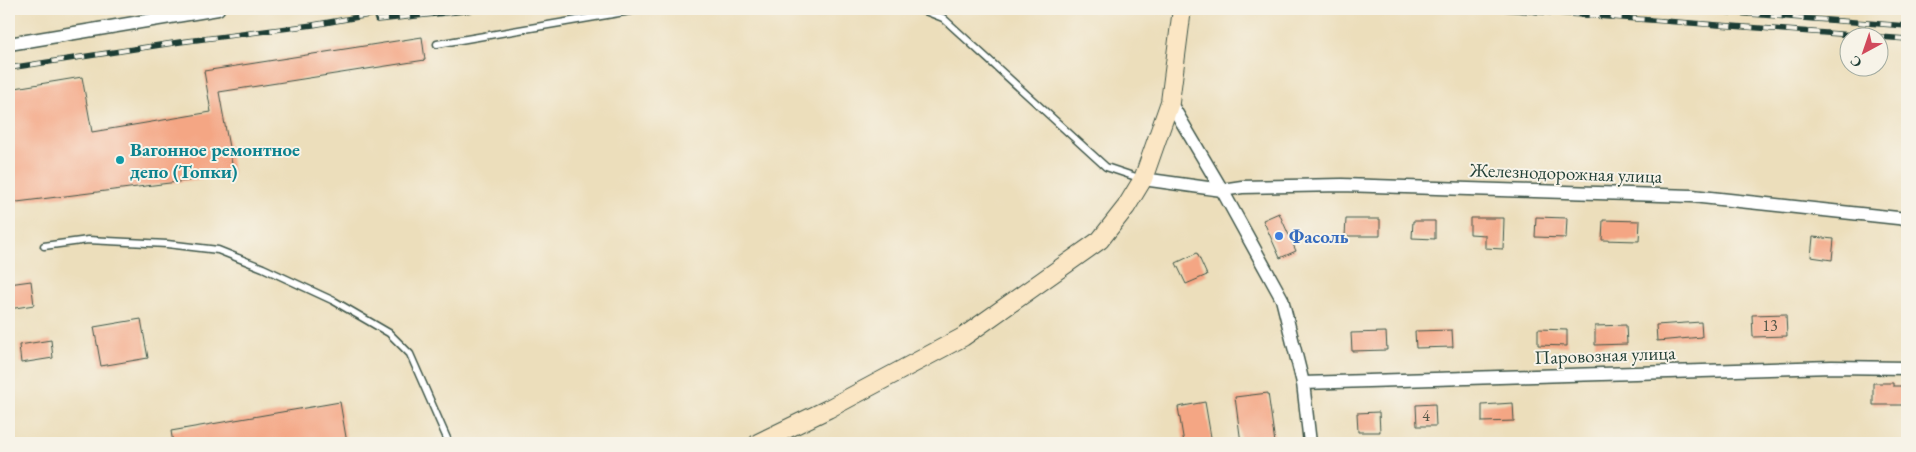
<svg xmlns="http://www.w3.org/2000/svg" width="1916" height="452" viewBox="0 0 1916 452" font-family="'EB Garamond',serif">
	<rect width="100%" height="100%" fill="#f7f3e8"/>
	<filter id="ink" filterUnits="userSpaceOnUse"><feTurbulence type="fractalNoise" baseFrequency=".02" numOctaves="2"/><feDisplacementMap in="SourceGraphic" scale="10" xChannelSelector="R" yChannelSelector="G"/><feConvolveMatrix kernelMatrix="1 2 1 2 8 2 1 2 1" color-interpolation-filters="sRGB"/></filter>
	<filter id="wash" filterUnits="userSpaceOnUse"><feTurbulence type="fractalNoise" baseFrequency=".0096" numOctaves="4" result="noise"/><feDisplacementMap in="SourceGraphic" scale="20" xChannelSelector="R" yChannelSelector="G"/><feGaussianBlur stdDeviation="1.12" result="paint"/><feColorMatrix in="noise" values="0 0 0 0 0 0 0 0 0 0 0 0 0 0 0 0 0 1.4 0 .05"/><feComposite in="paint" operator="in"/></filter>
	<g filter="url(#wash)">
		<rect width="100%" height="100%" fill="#ecdebb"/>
		<g id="blocks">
			<!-- building -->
			<g fill="#f4a684">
				<polygon points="422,37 425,60 219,92 234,175 9,203 9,89 82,77 92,132 211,112 204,71"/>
				<polygon points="1279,213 1296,251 1280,258 1263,220"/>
				<polygon points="1536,217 1567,218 1566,238 1535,237"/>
				<polygon points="1470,218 1504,218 1503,249 1485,248 1485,235 1470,234"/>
				<polygon points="1346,219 1380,219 1380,236 1345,236"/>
				<polygon points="1603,220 1640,221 1639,241 1602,240"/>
				<polygon points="1413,221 1435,221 1435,239 1412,238"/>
				<polygon points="1813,237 1834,239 1832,260 1811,257"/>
				<polygon points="1197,253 1207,275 1186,284 1176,263"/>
				<polygon points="31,281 34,305 9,309 9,284"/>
				<polygon points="1786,314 1787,336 1753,337 1752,315"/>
				<polygon points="141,319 148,358 101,366 94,327"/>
				<polygon points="1701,322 1702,337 1657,341 1656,325"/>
				<polygon points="1626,325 1627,344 1595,345 1595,326"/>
				<polygon points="1538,329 1567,330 1567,346 1538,345"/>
				<polygon points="1452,330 1453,347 1416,348 1415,331"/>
				<polygon points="1386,332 1387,350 1352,351 1351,333"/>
				<polygon points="51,340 53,358 21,363 19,345"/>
				<polygon points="1873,383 1893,383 1893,386 1907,386 1907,405 1873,405"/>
				<polygon points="1268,393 1275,443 1241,443 1235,397"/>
				<polygon points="340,402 347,443 173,443 171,431"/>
				<polygon points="1205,402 1212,443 1184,443 1178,407"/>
				<polygon points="1513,403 1514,421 1482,422 1482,405"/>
				<polygon points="1435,404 1436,426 1417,426 1416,405"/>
				<polygon points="1379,412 1380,432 1358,432 1357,413"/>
			</g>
		</g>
	</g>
	<g filter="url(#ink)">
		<use href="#blocks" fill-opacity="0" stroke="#3e5548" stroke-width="1"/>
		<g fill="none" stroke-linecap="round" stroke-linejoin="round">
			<defs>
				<g id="lane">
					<polyline points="920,9 943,18 1106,167 1142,179"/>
					<polyline points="437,44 642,9"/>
					<polyline points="44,246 88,240 167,244 218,250 263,268 334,301 389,333 410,354 449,443"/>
				</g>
				<g id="street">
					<polyline points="9,44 218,9"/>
					<polyline points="1170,102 1222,190 1282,299 1303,383 1310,443"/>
					<polyline points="1143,179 1222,190 1242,187 1342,185 1692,196 1907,219"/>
					<polyline points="1303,383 1832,367 1907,368"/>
				</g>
				<polyline id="secondary" points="758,443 828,409 963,337 1100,240 1126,207 1143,179 1170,102 1182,9"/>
			</defs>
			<!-- lane casing -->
			<use href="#lane" stroke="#3e5548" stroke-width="9"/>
			<!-- street casing -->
			<use href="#street" stroke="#3e5548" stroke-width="15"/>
			<!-- secondary casing -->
			<use href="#secondary" stroke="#3e5548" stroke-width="20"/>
			<!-- lane -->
			<use href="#lane" stroke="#fff" stroke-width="6"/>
			<!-- street -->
			<use href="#street" stroke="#fff" stroke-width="12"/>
			<!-- secondary -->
			<use href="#secondary" stroke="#fbe6c4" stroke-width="18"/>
			<defs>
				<g id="rail">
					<polyline points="1501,9 1907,39"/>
					<polyline points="1683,9 1907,26"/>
					<polyline points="377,20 484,9"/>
					<polyline points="9,68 180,42 313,25 403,9"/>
				</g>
			</defs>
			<!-- rail casing -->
			<use href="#rail" stroke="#1f3d34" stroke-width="5.5"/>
			<!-- rail -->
			<use href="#rail" stroke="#f7f3e8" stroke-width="4" stroke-dasharray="11" stroke-linecap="butt"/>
		</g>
	</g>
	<!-- markers -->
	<circle fill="#0f9aa8" stroke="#f7f3e8" stroke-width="2" cx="120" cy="160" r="5"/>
	<circle fill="#3f7fe0" stroke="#f7f3e8" stroke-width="2" cx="1279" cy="236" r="5"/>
	<g text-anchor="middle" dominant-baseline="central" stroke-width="4" stroke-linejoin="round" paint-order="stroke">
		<!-- number labels -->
		<g font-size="16" fill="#545748">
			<text x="1770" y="325">13</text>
			<text x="1426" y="415">4</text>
		</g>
		<!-- culture labels -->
		<g font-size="19" font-weight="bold" fill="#0d838f" stroke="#f7f3e8" text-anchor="start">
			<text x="130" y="149">Вагонное ремонтное<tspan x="130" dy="22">депо (Топки)</tspan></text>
		</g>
		<!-- street labels -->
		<g font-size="19" fill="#1f3d34" stroke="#f7f3e8">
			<text transform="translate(1566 173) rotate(2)">Железнодорожная улица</text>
			<text transform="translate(1605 355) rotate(-2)">Паровозная улица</text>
		</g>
		<!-- shop labels -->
		<g font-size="19" font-weight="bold" fill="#366cbe" stroke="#f7f3e8" text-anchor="start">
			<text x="1289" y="236">Фасоль</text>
		</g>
	</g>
	<!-- margin -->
	<rect width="1916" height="452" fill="none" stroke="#f7f3e8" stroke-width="30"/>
	<!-- north arrow -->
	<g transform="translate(1864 52) rotate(220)"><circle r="24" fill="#f7f3e8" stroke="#a1aaa0"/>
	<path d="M0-4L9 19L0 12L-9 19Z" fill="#d1495b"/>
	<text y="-8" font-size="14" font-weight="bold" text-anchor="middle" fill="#1f3d34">С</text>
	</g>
</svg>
